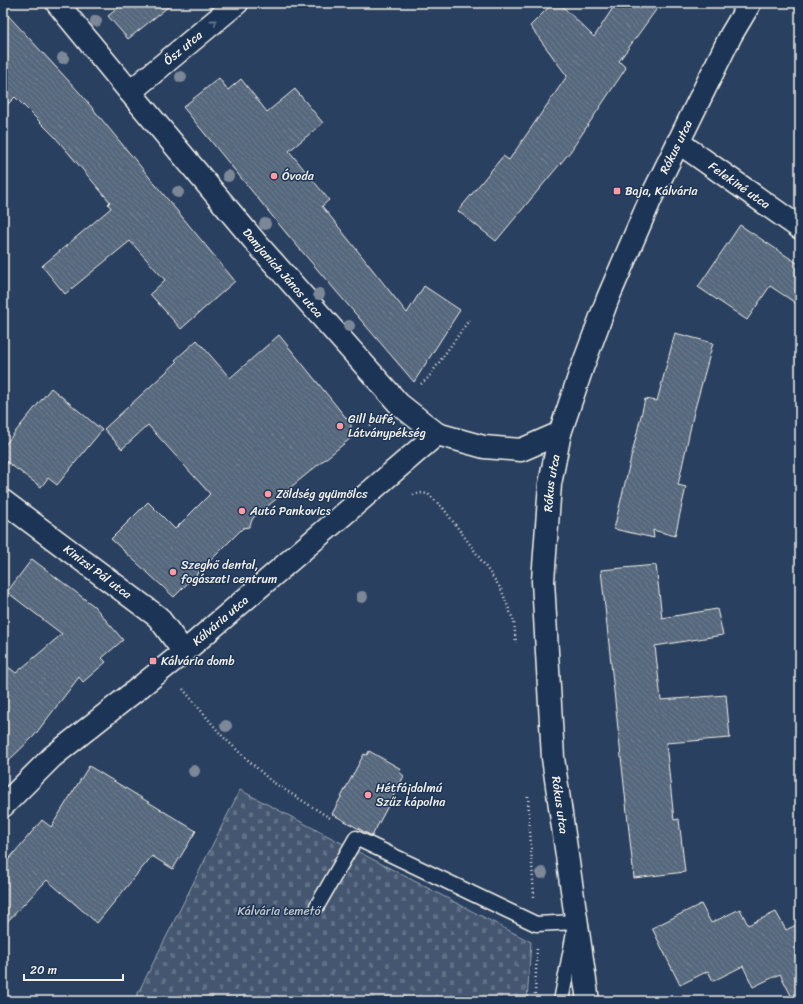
<svg xmlns="http://www.w3.org/2000/svg" width="803" height="1004" viewBox="0 0 803 1004" font-family="Sriracha,sans-serif">
	<defs>
		<pattern id="cemetery-stones" width="16" height="16" patternUnits="userSpaceOnUse"><rect width="16" height="16" fill="#445771"/><path d="M2 7V4a2 2 0 0 1 4 0v3zM10 15v-3a2 2 0 0 1 4 0v3z" fill="#607085"/></pattern>
		<pattern id="building-back-hatch" width="6" height="6" patternUnits="userSpaceOnUse"><rect width="6" height="6" fill="#56677d"/><path d="M-1 5l2 2M0 0l6 6M5-1l2 2" fill="none" stroke="#6f7d8f"/></pattern>
	</defs>
	<rect width="100%" height="100%" fill="#2a4060"/>
	<filter id="ink" filterUnits="userSpaceOnUse"><feTurbulence type="fractalNoise" baseFrequency=".025" numOctaves="2"/><feDisplacementMap in="SourceGraphic" scale="8" xChannelSelector="R" yChannelSelector="G"/><feConvolveMatrix kernelMatrix="1 2 1 2 8 2 1 2 1" color-interpolation-filters="sRGB"/></filter>
	<g filter="url(#ink)">
		<!-- cemetery -->
		<polygon fill="url(#cemetery-stones)" stroke="#9ca4ac" points="240,790 531,942 527,1001 134,1001"/>
		<!-- building -->
		<g fill="url(#building-back-hatch)" stroke="#f4f1e8">
			<polygon points="124,3 173,3 128,39 108,16"/>
			<polygon points="553,3 559,3 594,37 616,3 661,3 619,61 626,68 570,152 496,241 458,211 503,156 509,160 567,76 530,26"/>
			<polygon points="3,10 79,92 235,281 181,329 150,294 165,280 130,241 65,294 42,266 111,208 108,204 110,202 55,137 15,97 3,109"/>
			<polygon points="219,78 228,90 241,79 267,112 295,89 323,123 289,151 329,200 322,206 407,313 424,286 460,310 414,382 287,234 183,107"/>
			<polygon points="740,225 800,265 800,306 770,286 747,320 698,287"/>
			<polygon points="675,333 713,343 694,412 678,485 686,487 675,536 653,530 654,538 614,529 645,399 657,401"/>
			<polygon points="279,335 351,424 351,438 253,518 249,527 243,528 174,597 111,539 148,502 175,529 210,494 148,425 122,449 104,429 177,362 175,360 197,340 230,378"/>
			<polygon points="51,388 102,430 57,485 48,478 41,487 3,459 3,447"/>
			<polygon points="32,559 94,606 123,640 102,658 106,662 83,682 79,677 34,736 3,766 3,663 16,673 62,634 7,592"/>
			<polygon points="656,565 662,618 717,609 723,635 655,646 661,700 726,695 730,738 666,743 674,820 679,819 685,872 634,878 601,570"/>
			<polygon points="369,751 401,769 399,772 404,776 372,836 332,814 364,754 367,755"/>
			<polygon points="89,766 196,831 173,869 152,856 97,923 47,880 3,926 3,866 42,820 51,827"/>
			<polygon points="701,904 711,923 740,909 748,925 776,912 786,930 800,923 800,1001 794,1001 780,974 753,987 743,966 713,981 708,971 680,985 652,928"/>
		</g>
		<g fill="none" stroke-linecap="round" stroke-linejoin="round">
			<defs>
				<polyline id="service" points="317,906 356,838 536,924 576,922 561,1001"/>
				<g id="minor">
					<path id="s1" d="M57 3 130 92 257 244 399 404 437 434 484 447 521 450 560 433"/>
					<path id="s2" d="M130 92 237 3"/>
					<path id="s3" d="M678 142 800 228"/>
					<path id="s4" d="M3 501 158 617 184 652"/>
					<path id="s5" d="M3 806 52 757 184 652 437 434"/>
					<path id="s6" d="M588 1001 553 758 543 581 550 484 560 433 582 368 608 298 651 198 731 35 750 3"/>
				</g>
			</defs>
			<!-- service casing -->
			<use href="#service" stroke="#f4f1e8" stroke-width="17"/>
			<!-- minor casing -->
			<use href="#minor" stroke="#f4f1e8" stroke-width="25"/>
			<!-- path -->
			<g stroke="#f4f1e8" stroke-width="2.5" stroke-dasharray="1 3" stroke-linecap="butt">
				<polyline points="421,384 428,378 469,320"/>
				<polyline points="370,426 377,421"/>
				<polyline points="413,495 420,493 428,494 443,508 472,547 501,589 514,622 516,643"/>
				<polyline points="183,689 223,737 271,781 330,818"/>
				<polyline points="528,796 534,897"/>
				<polyline points="535,994 537,948"/>
			</g>
			<!-- service -->
			<use href="#service" stroke="#1d3557" stroke-width="14"/>
			<!-- minor -->
			<use href="#minor" stroke="#1d3557" stroke-width="22"/>
		</g>
		<!-- trees -->
		<g fill="#7c8897">
			<circle cx="96" cy="21" r="6"/>
			<circle cx="63" cy="58" r="6"/>
			<circle cx="181" cy="77" r="6"/>
			<circle cx="228" cy="176" r="6"/>
			<circle cx="178" cy="192" r="6"/>
			<circle cx="265" cy="224" r="6"/>
			<circle cx="319" cy="294" r="6"/>
			<circle cx="349" cy="326" r="6"/>
			<circle cx="362" cy="597" r="6"/>
			<circle cx="226" cy="726" r="6"/>
			<circle cx="194" cy="771" r="6"/>
			<circle cx="542" cy="873" r="6"/>
		</g>
		<!-- one-way arrows -->
		<defs><path id="oneway-chevron" d="M-2-3.5L2.5 0L-2 3.5" fill="none" stroke-width="1.6" stroke-linecap="round" stroke-linejoin="round"/></defs>
		<use stroke="#68778a" href="#oneway-chevron" transform="translate(214 22) rotate(-40)"/>
	</g>
	<!-- markers -->
	<g fill="#ff9aa2" stroke="#1d3557" stroke-width="1.5">
		<circle cx="274" cy="176" r="4"/>
		<rect x="613" y="187" width="8" height="8" rx="2"/>
		<circle cx="340" cy="426" r="4"/>
		<circle cx="268" cy="494" r="4"/>
		<circle cx="242" cy="511" r="4"/>
		<circle cx="173" cy="572" r="4"/>
		<rect x="149" y="657" width="8" height="8" rx="2"/>
		<circle cx="368" cy="795" r="4"/>
	</g>
	<g text-anchor="middle" dominant-baseline="central" stroke-width="3" stroke-linejoin="round" paint-order="stroke">
		<!-- street labels -->
		<g font-size="12" fill="#f4f1e8" stroke="#1d3557">
			<text stroke="none"><textPath href="#s2" startOffset="69">Ősz utca</textPath></text>
			<text stroke="none"><textPath href="#s6" startOffset="881">Rókus utca</textPath></text>
			<text stroke="none"><textPath href="#s3" startOffset="75">Felekiné utca</textPath></text>
			<text stroke="none"><textPath href="#s1" startOffset="352">Damjanich János utca</textPath></text>
			<text stroke="none"><textPath href="#s6" startOffset="521">Rókus utca</textPath></text>
			<text stroke="none"><textPath href="#s4" startOffset="118">Kinizsi Pál utca</textPath></text>
			<text stroke="none"><textPath href="#s5" startOffset="286">Kálvária utca</textPath></text>
			<text transform="translate(560 805) rotate(82)">Rókus utca</text>
		</g>
		<!-- poi labels -->
		<g font-size="12" fill="#f4f1e8" stroke="#1d3557" text-anchor="start">
			<text x="282" y="176">Óvoda</text>
			<text x="625" y="191">Baja, Kálvária</text>
			<text x="348" y="419">Gill büfé,<tspan x="348" dy="14">Látványpékség</tspan></text>
			<text x="276" y="494">Zöldség gyümölcs</text>
			<text x="250" y="511">Autó Pankovics</text>
			<text x="181" y="565">Szeghő dental,<tspan x="181" dy="14">fogászati centrum</tspan></text>
			<text x="161" y="661">Kálvária domb</text>
			<text x="376" y="788">Hétfájdalmú<tspan x="376" dy="14">Szűz kápolna</tspan></text>
		</g>
		<!-- park labels -->
		<g font-size="12" fill="#bfc3c4" stroke="#1d3557">
			<text x="279" y="911">Kálvária temető</text>
		</g>
	</g>
	<!-- margin -->
	<rect width="803" height="1004" fill="none" stroke="#1d3557" stroke-width="16"/>
	<rect x="8" y="8" width="787" height="988" fill="none" stroke="#f4f1e8" stroke-width="1.5" filter="url(#ink)"/>
	<!-- scale -->
	<path d="M24 974v6h99v-6" fill="none" stroke="#f4f1e8" stroke-width="2"/>
	<text x="30" y="974" font-size="12" fill="#f4f1e8" stroke="#1d3557" stroke-width="3" paint-order="stroke">20 m</text>
</svg>
